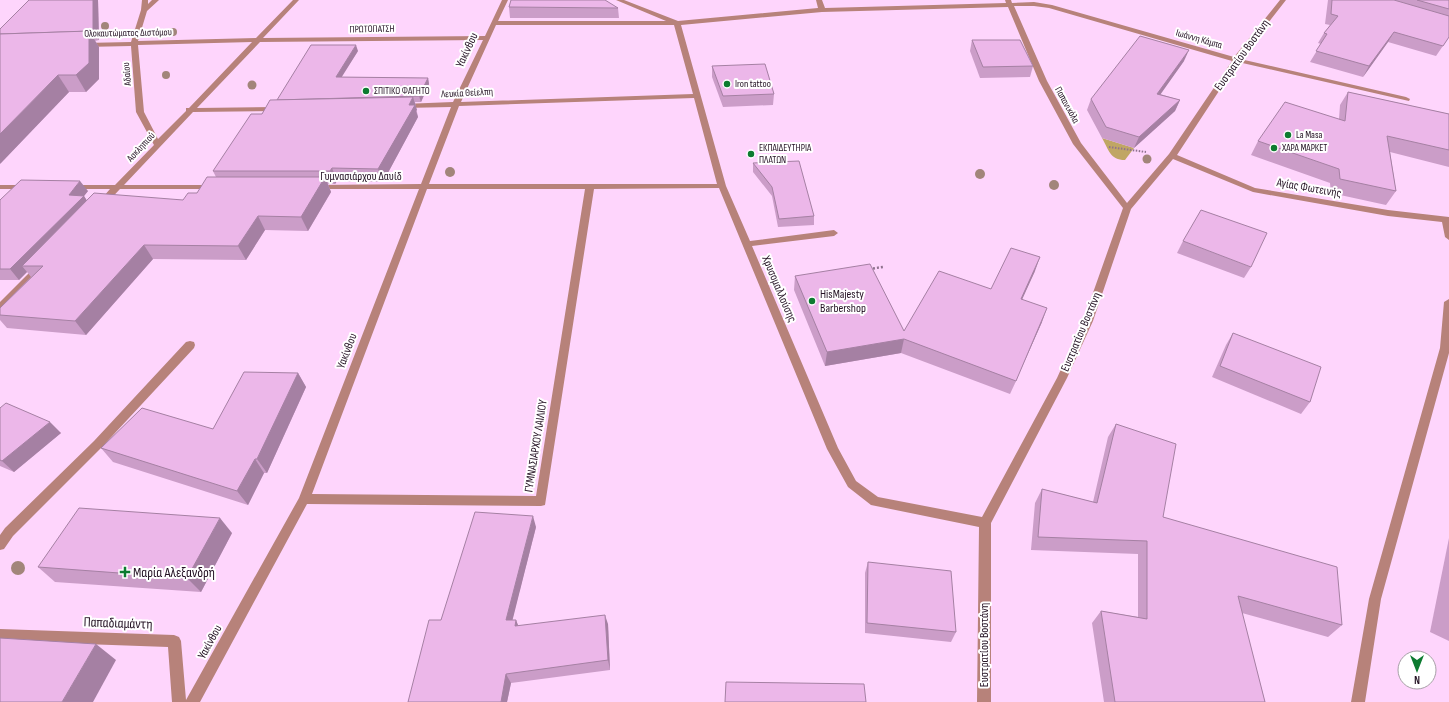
<svg xmlns="http://www.w3.org/2000/svg" width="1449" height="702" viewBox="0 0 1449 702" font-family="'Sofia Sans Condensed',sans-serif">
	<rect width="100%" height="100%" fill="#fed5fc"/>
	<!-- forest -->
	<path fill="#c0a664" d="M1102 138 1134 148 1125 160C1110 160 1109 150 1102 138Z"/>
	<g fill="none" stroke-linecap="round" stroke-linejoin="round">
		<!-- path-far1 -->
		<polyline stroke="#8f728e" stroke-width="2" stroke-dasharray="1.5 1.5" stroke-linecap="butt" points="1109,147 1146,152"/>
		<!-- path -->
		<polyline stroke="#8f728e" stroke-width="2.5" stroke-dasharray="2 2" stroke-linecap="butt" points="869,269 883,267"/>
		<!-- minor -->
		<g fill="#b7827a" fill-rule="evenodd">
			<path d="M142 0H148V4L152 0H159L147 11 138 41 256 38 293 0H299L263 38 485 36 502 0H508L498 21H666L616 0H624L678 21 818 8 816 0H822L825 8 1006 3 1005 0H1011L1012 3 1034 2 1052 5 1234 57 1280 0H1286L1240 59 1406 97 1410 99 1409 101 1238 62 1177 155 1255 188 1388 210 1449 217V240L1445 237 1442 222 1388 216 1253 192 1173 159 1131 209 1093 321 1067 378 991 523V702H977L979 527 871 505 848 487 827 449 719 188 594 189 545 505 541 506 307 504 200 702H172L168 647 0 641V629L174 635 179 637 181 641 186 700 299 498 419 189H316L312 187 316 185 421 184 451 107 403 108 399 106 403 104 453 102 483 40 260 42 197 108 277 107H280V111L193 112 124 185H214L218 187 217 189H120L104 206 101 207 97 204 110 189H72L68 187 72 185H115L154 145 136 112 131 46 84 47 81 45 84 43 131 42 141 10ZM1014 6H1034L1049 8 1232 61 1169 154 1127 203 1081 143 1047 81ZM1008 7 1039 81 1073 144 1123 208 1083 321 1057 378 982 517 878 497 856 481 838 448 752 246 834 236 838 233 834 230 750 241 726 186 681 25 822 12ZM496 25H674L693 94 461 102ZM252 42 189 108H186V111L158 139 144 112 138 45ZM694 98 717 184H429L459 106ZM427 189H585L536 496 312 494Z"/>
			<polygon points="0,185 26,185 30,187 26,189 0,189"/>
			<polygon points="40,264 43,265 45,267 43,269 3,310 0,311 0,302 37,265"/>
			<polygon points="1449,299 1449,353 1381,599 1365,702 1351,702 1369,599 1440,348 1444,302"/>
			<polygon points="190,341 194,342 195,345 194,348 102,447 13,536 4,549 0,550 0,535 5,528 94,441 186,342"/>
		</g>
	</g>
	<!-- trees -->
	<g fill="#a2857a">
		<circle cx="105" cy="26" r="4"/>
		<circle cx="173" cy="32" r="4"/>
		<circle cx="166" cy="75" r="4"/>
		<circle cx="252" cy="85" r="4.5"/>
		<circle cx="1147" cy="159" r="4.5"/>
		<circle cx="450" cy="172" r="5"/>
		<circle cx="980" cy="174" r="5"/>
		<circle cx="1054" cy="185" r="5"/>
		<circle cx="18" cy="568" r="7"/>
	</g>
	<!-- wall -->
	<g fill="#cb9dc8">
		<polygon points="98,0 99,40 95,41 99,47 99,79 86,92 69,92 0,164"/>
		<polygon points="1328,0 1449,0 1449,37 1436,56 1388,42 1363,77 1310,62 1321,44 1318,43 1324,33 1330,25 1325,24"/>
		<polygon points="509,7 618,8 619,18 510,18"/>
		<polygon points="972,40 1033,66 1030,77 980,78 970,51"/>
		<polygon points="358,51 341,77 428,78 429,84 421,102 415,102 418,117 383,182 337,181 335,184 328,184 331,192 308,231 265,230 246,260 153,259 86,335 7,328 0,320 0,308 31,277 27,272 19,280 0,280 0,200 88,191 84,196 87,201 183,200 197,193 216,177 213,171 262,114 277,100"/>
		<polygon points="1184,61 1160,94 1180,100 1175,111 1134,148 1102,138 1087,110 1091,99"/>
		<polygon points="712,66 774,94 773,105 723,107 712,77"/>
		<polygon points="1348,92 1449,114 1449,167 1390,152 1396,191 1386,205 1331,193 1330,183 1251,155 1258,141 1339,119 1340,105"/>
		<polygon points="753,163 814,216 814,225 778,227 772,196 753,172"/>
		<polygon points="1183,241 1251,267 1244,278 1177,253"/>
		<polygon points="1035,271 1022,299 1042,322 1010,394 901,353 825,366 794,290 795,276 904,331 991,289"/>
		<polygon points="1233,333 1310,402 1301,414 1212,377 1226,345"/>
		<polygon points="298,373 306,387 267,473 264,473 248,505 113,462 101,448 213,429"/>
		<polygon points="0,408 61,433 14,472 0,466"/>
		<polygon points="1116,424 1163,517 1342,625 1328,637 1242,613 1265,702 1104,702 1092,623 1101,611 1138,617 1138,554 1031,550 1035,503 1042,489 1093,502 1108,437"/>
		<polygon points="536,527 512,620 516,620 518,626 608,624 610,670 511,683 507,702 408,702 441,620"/>
		<polygon points="232,533 201,592 55,582 38,567"/>
		<polygon points="1449,538 1449,641 1430,632"/>
		<polygon points="868,562 956,632 951,642 865,633 865,573"/>
	</g>
	<!-- shaded-wall -->
	<g fill="#a580a3">
		<polygon points="93,0 98,0 99,40 93,31"/>
		<polygon points="89,31 99,47 99,79 86,92 76,75"/>
		<polygon points="1394,32 1388,42 1363,77 1369,66"/>
		<polygon points="356,45 358,51 338,83 336,77"/>
		<polygon points="1189,50 1184,61 1153,105 1157,94"/>
		<polygon points="58,75 69,92 0,164 0,134"/>
		<polygon points="428,78 429,84 421,102 419,96"/>
		<polygon points="413,97 417,110 416,111 418,117 383,182 378,169"/>
		<polygon points="1180,100 1175,111 1134,148 1139,137"/>
		<polygon points="332,168 337,181 335,184 330,171"/>
		<polygon points="325,177 331,192 308,231 301,217"/>
		<polygon points="80,181 88,191 84,196 91,207 22,266 27,272 19,280 10,269"/>
		<polygon points="258,216 265,230 246,260 238,246"/>
		<polygon points="144,245 153,259 86,335 75,321"/>
		<polygon points="1040,257 1035,271 1016,313 1021,299"/>
		<polygon points="1047,308 1042,322 1010,394 1016,381"/>
		<polygon points="904,339 901,353 825,366 827,352"/>
		<polygon points="298,373 306,387 267,473 257,459"/>
		<polygon points="50,422 61,433 14,472 2,461"/>
		<polygon points="255,459 264,473 248,505 237,491"/>
		<polygon points="533,516 536,527 510,630 506,620"/>
		<polygon points="220,518 232,533 201,592 187,578"/>
		<polygon points="605,615 608,624 610,670 608,660"/>
		<polygon points="516,620 520,630 515,626"/>
		<polygon points="96,644 116,660 93,702 62,702"/>
		<polygon points="506,674 511,683 507,702 501,702"/>
	</g>
	<!-- building -->
	<g fill="#ecb7e9" stroke="#a580a3">
		<polygon points="29,0 93,0 93,31 0,34 0,29"/>
		<polygon points="511,0 605,0 618,8 509,7"/>
		<polygon points="1332,0 1394,0 1449,16 1449,37 1443,46 1394,32 1369,66 1316,51 1327,34 1324,33 1338,16 1331,14"/>
		<polygon points="1417,0 1449,0 1449,9"/>
		<polygon points="89,31 89,63 76,75 58,75 0,134 0,34"/>
		<polygon points="1140,36 1189,50 1157,94 1180,100 1139,137 1106,127 1091,99"/>
		<polygon points="972,40 1020,40 1033,66 983,67"/>
		<polygon points="311,45 356,45 336,77 428,78 419,96 277,100"/>
		<polygon points="765,64 774,94 723,96 712,66"/>
		<polygon points="1348,92 1449,114 1449,150 1387,136 1396,191 1340,179 1339,169 1258,141 1285,102 1345,121"/>
		<polygon points="413,97 409,105 415,105 378,169 332,168 330,171 213,171 251,114 262,114 270,100"/>
		<polygon points="799,161 814,216 779,219 772,187 753,163"/>
		<polygon points="207,177 325,177 301,217 258,216 238,246 144,245 75,321 0,315 0,308 43,266 22,266 94,193 183,200 188,193 197,193"/>
		<polygon points="21,180 80,181 69,195 84,196 10,269 0,269 0,200"/>
		<polygon points="1201,210 1267,233 1251,267 1183,241"/>
		<polygon points="1011,248 1040,257 1021,299 1047,308 1016,381 904,339 827,352 795,276 870,264 904,331 939,271 991,289"/>
		<polygon points="1233,333 1321,367 1310,402 1220,366"/>
		<polygon points="244,372 298,373 257,459 255,459 237,491 101,448 142,408 213,429"/>
		<polygon points="6,403 50,422 2,461 0,460 0,408"/>
		<polygon points="1116,424 1176,444 1163,517 1337,567 1342,625 1238,596 1265,702 1115,702 1101,611 1147,619 1147,541 1038,537 1042,489 1097,503"/>
		<polygon points="79,508 220,518 187,578 38,567"/>
		<polygon points="475,512 533,516 506,620 516,620 515,626 605,615 608,660 506,674 501,702 408,702 429,620 441,620"/>
		<polygon points="868,562 951,571 956,632 867,623"/>
		<polygon points="0,638 96,644 62,702 0,702"/>
		<polygon points="726,682 864,684 866,702 725,702"/>
	</g>
	<!-- markers -->
	<g fill="#0c7b30" stroke="#fff" stroke-width="1.5">
		<circle cx="727" cy="84" r="4"/>
		<circle cx="366" cy="91" r="4"/>
		<circle cx="1288" cy="135" r="4"/>
		<circle cx="1274" cy="148" r="4"/>
		<circle cx="751" cy="154" r="4"/>
		<circle cx="812" cy="301" r="4"/>
		<path d="M123 566h4v4h4v4h-4v4h-4v-4h-4v-4h4z"/>
	</g>
	<g text-anchor="middle" dominant-baseline="central" stroke-width="4" stroke-linejoin="round" paint-order="stroke">
		<!-- far-street labels -->
		<g font-size="10" fill="#231123" stroke="#fff">
			<text transform="translate(372 29) rotate(-1)">ΠΡΩΤΟΠΑΤΣΗ</text>
			<text transform="translate(128 33) rotate(-1)">Ολοκαυτώματος Διστόμου</text>
			<text transform="translate(1199 39) rotate(16)">Ιωάννη Κάμπα</text>
			<text transform="translate(127 74) rotate(-95)">Αδαίου</text>
			<text transform="translate(467 93) rotate(-3)">Λευκία Θείελπη</text>
			<text transform="translate(1067 105) rotate(61)">Παπανικόλα</text>
			<text transform="translate(141 147) rotate(-47)">Ασκληπιού</text>
		</g>
		<!-- far-poi labels -->
		<g font-size="10" fill="#231123" stroke="#fff" text-anchor="start">
			<text x="735" y="84">Iron tattoo</text>
			<text x="374" y="91">ΣΠΙΤΙΚΟ ΦΑΓΗΤΟ</text>
			<text x="1296" y="135">La Masa</text>
			<text x="759" y="148">ΕΚΠΑΙΔΕΥΤΗΡΙΑ<tspan x="759" dy="12">ΠΛΑΤΩΝ</tspan></text>
			<text x="1282" y="148">ΧΑΡΑ ΜΑΡΚΕΤ</text>
		</g>
		<!-- street labels -->
		<g font-size="12" fill="#231123" stroke="#fff">
			<text transform="translate(467 50) rotate(-65)">Υακίνθου</text>
			<text transform="translate(1242 55) rotate(-54)">Ευστρατίου Βοστάνη</text>
			<text x="361" y="176">Γυμνασιάρχου Δαυίδ</text>
			<text transform="translate(1309 188) rotate(10)">Αγίας Φωτεινής</text>
			<text transform="translate(779 289) rotate(67)">Χρυσομαλλούσης</text>
			<text transform="translate(1081 332) rotate(-67)">Ευστρατίου Βοστάνη</text>
			<text transform="translate(347 351) rotate(-69)">Υακίνθου</text>
			<text transform="translate(536 446) rotate(-81)">ΓΥΜΝΑΣΙΑΡΧΟΥ ΛΑΙΛΙΟΥ</text>
			<text transform="translate(210 642) rotate(-61)">Υακίνθου</text>
			<text transform="translate(984 645) rotate(-90)">Ευστρατίου Βοστάνη</text>
		</g>
		<!-- poi labels -->
		<g font-size="12" fill="#231123" stroke="#fff" text-anchor="start">
			<text x="820" y="294">HisMajesty<tspan x="820" dy="14">Barbershop</tspan></text>
		</g>
		<!-- near-poi labels -->
		<g font-size="14" fill="#231123" stroke="#fff" text-anchor="start">
			<text x="133" y="572">Μαρία Αλεξανδρή</text>
		</g>
		<!-- near-street labels -->
		<g font-size="14" fill="#231123" stroke="#fff">
			<text transform="translate(118 623) rotate(2)">Παπαδιαμάντη</text>
		</g>
	</g>
	<!-- north arrow -->
	<g transform="translate(1417 670) rotate(180)"><circle r="19" fill="#ffffff" stroke="#a7a0a7"/>
	<path d="M0-3L7 15L0 10L-7 15Z" fill="#0c7b30"/>
	<text y="-6" font-size="11" font-weight="bold" text-anchor="middle" fill="#231123">N</text>
	</g>
</svg>
